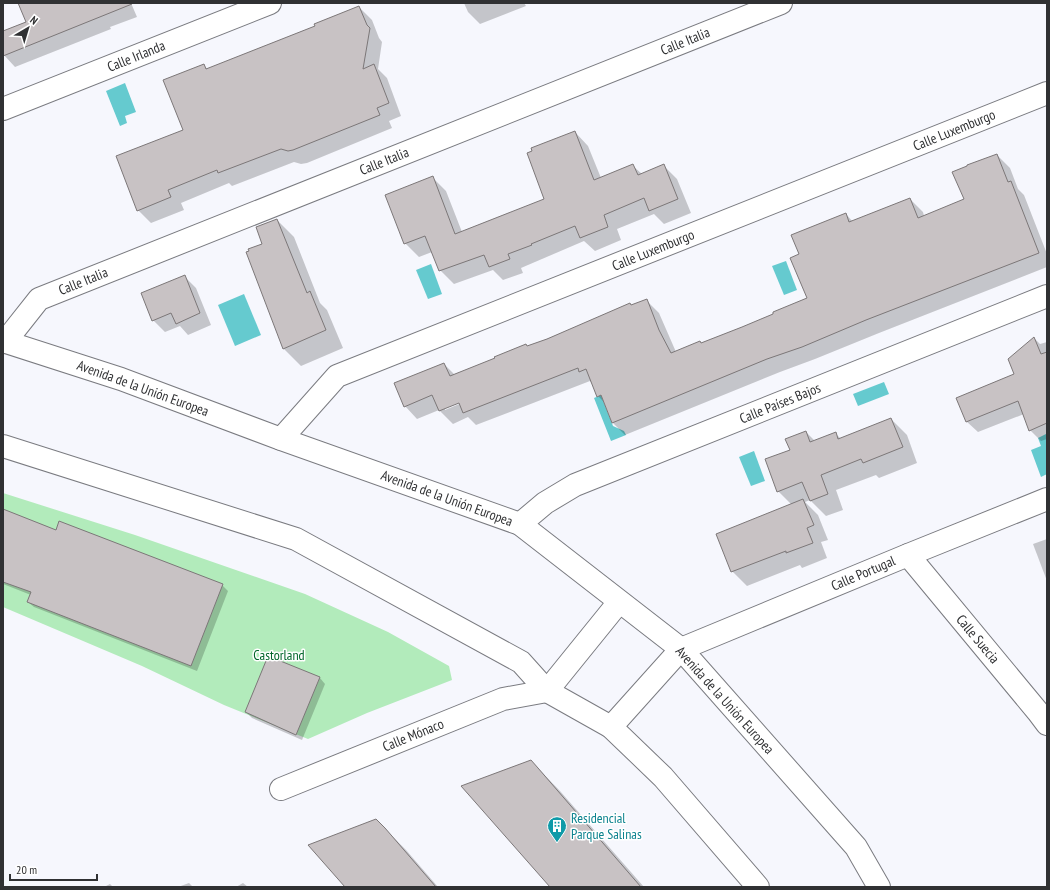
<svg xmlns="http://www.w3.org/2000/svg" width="1050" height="890" viewBox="0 0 1050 890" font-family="'PT Sans Narrow',sans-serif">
	<rect width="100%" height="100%" fill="#f6f7fd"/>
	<!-- green -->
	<polygon fill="#b2ebbb" points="3,493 135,535 305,594 388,632 449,666 452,680 367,713 308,739 224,705 142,666 3,607"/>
	<!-- water -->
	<g fill="#65cacf">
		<polygon points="125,83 136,112 125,116 127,123 120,126 106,91"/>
		<polygon points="786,261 797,290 784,295 772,266"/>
		<polygon points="431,264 442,294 428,299 416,270"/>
		<polygon points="244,294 261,335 235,346 218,305"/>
		<polygon points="884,382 889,394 858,406 853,394"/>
		<polygon points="601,395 613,426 624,431 626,435 611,441 594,398"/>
		<polygon points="1046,434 1047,474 1041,477 1031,450 1041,446 1038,438"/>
		<polygon points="754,451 765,481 751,486 739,457"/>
	</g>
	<!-- shadow -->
	<g fill="#0003" fill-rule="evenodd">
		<polygon points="21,3 131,3 137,17 110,27 111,29 15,67 3,54 3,32 27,22"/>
		<polygon points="464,3 524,3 526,6 480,24 468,12"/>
		<polygon points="359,7 372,20 379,38 382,42 378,69 387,78 401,116 389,121 392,128 307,163 301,164 294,162 232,186 229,183 181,203 184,210 151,223 138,210 184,130 204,65 208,70 316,26"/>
		<polygon points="575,132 588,146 601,178 632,165 642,174 664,166 677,179 691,213 664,224 654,214 617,229 621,240 595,251 584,241 521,268 523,273 503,280 493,270 454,284 440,270 432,252 419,257 405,243 432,177 446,191 462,232 546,199"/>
		<path d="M997 155 1010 168 1018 189 1024 195 1047 254V267L879 333 815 359 780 372 625 435 612 422 605 403 598 396 593 385 590 381 476 425 468 417 453 424 439 410 417 419 405 406 444 364 455 375 646 300 659 313 676 352 743 328 808 299 800 255 846 214 853 222 910 199 923 212 924 216 965 200ZM463 400 464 402 445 410V408Z"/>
		<polygon points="277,220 294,237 320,303 327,310 343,348 301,366 283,348 264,244"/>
		<polygon points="184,276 196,288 211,325 188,335 180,326 165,332 153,320"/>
		<polygon points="1034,338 1040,344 1047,342 1047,439 1041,441 1030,430 1024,414 978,432 966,421 1015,375"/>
		<polygon points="891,419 907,435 917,463 879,478 876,475 836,490 843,510 826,516 810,500 805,502 818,515 828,540 821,542 827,558 802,568 800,565 747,586 732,571 792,505 778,491 791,451 806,432 815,441 835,433 841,439"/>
		<polygon points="3,510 56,531 222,585 228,591 197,671 34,607 28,602 31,595 3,584"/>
		<polygon points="1047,539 1047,581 1033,544"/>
		<polygon points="268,657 320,678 325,684 302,740 252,718 246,712"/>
		<polygon points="531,761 560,791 644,887 551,887"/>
		<polygon points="376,820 406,850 438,887 346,887"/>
		<polygon points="189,883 193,887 178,887"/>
		<polygon points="243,883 248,887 236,887"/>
		<polygon points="110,884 113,887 104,887"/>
	</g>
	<!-- building -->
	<g fill="#c8c2c4" stroke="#7c7778">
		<polygon points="18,3 132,3 132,4 3,56 3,31 26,22"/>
		<polygon points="359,6 367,25 370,28 363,69 374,64 389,103 377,108 380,115 293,150 288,151 281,149 218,173 217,170 168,190 171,197 137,211 116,156 183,130 163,80 204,64 206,69 315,26 314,24"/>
		<polygon points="575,131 594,180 633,164 638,175 664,164 678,199 649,211 644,198 604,215 608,227 580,238 575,226 531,244 532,245 508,254 510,259 489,267 484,255 439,271 425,236 404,244 385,195 433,176 455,234 544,199 527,153 532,151 531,148"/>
		<polygon points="997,154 1008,182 1011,181 1039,253 866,320 802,347 767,359 612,423 601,395 597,397 586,369 579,372 578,368 463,413 459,403 439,411 432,395 404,407 394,383 444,363 450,376 495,358 494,357 526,344 527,346 547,339 630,303 631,305 647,299 659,330 671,353 700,341 701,343 742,327 773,314 773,312 807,298 790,258 799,254 791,235 846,213 849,222 910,198 918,218 964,199 952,172 967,166 967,165"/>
		<polygon points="277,219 307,293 310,291 326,330 283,349 246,252 249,251 248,249 262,244 256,227"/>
		<polygon points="185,275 200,313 176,324 171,313 152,321 141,293"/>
		<polygon points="1034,337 1041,354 1047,352 1047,423 1029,431 1018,401 966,422 956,398 1014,374 1008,359"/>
		<polygon points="891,418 903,447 863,463 861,459 821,475 828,494 810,501 802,482 777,492 765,459 790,450 785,439 806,431 810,442 836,432 838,439"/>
		<polygon points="803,499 814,525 807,528 813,543 786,553 786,551 731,572 716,534"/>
		<polygon points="3,509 56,530 59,521 223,584 191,666 27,602 31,592 3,582"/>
		<polygon points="268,656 320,677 296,735 245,712"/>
		<polygon points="531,760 538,768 641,887 550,887 461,786"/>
		<polygon points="376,819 385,828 436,887 345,887 308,845"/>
	</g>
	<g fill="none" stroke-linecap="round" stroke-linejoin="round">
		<defs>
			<g id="street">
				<polyline points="3,109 270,3"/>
				<polyline points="3,341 121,379 281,439 520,524 681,649 856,847 879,887"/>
				<polyline points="5,342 39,299 781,3"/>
				<polyline points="281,439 337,376 1047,93"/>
				<polyline points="3,446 296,539 521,662 547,691 611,727 663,777 758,887"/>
				<polyline points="520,524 545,503 575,485 1047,296"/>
				<polyline points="908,555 1038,712 1047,724"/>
				<polyline points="611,727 681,649 908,555 1047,499"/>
				<polyline points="281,789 503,699 547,691 619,602"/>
			</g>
		</defs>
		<!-- street casing -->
		<use href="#street" stroke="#7a7b80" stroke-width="24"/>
		<!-- street -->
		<use href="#street" stroke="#fff" stroke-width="22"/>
	</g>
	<!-- icons -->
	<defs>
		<symbol id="building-pin" viewBox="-11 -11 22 30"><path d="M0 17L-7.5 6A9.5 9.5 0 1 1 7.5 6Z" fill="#0f9aa8" stroke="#fff"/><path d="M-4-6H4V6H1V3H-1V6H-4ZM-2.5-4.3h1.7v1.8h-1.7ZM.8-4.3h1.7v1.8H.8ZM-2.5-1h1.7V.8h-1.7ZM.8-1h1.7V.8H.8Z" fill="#fff"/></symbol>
	</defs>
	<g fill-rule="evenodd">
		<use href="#building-pin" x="546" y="815" width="22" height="30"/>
	</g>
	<g text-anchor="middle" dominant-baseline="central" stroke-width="3" stroke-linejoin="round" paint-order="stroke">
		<!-- street labels -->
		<g font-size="14" fill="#303133" stroke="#fff">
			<text transform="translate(685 41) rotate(-22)">Calle Italia</text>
			<text transform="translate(136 56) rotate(-22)">Calle Irlanda</text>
			<text transform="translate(954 130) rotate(-22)">Calle Luxemburgo</text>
			<text transform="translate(384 161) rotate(-22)">Calle Italia</text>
			<text transform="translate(653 250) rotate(-22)">Calle Luxemburgo</text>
			<text transform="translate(83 281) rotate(-22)">Calle Italia</text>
			<text transform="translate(143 388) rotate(20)">Avenida de la Unión Europea</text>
			<text transform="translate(780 403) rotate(-22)">Calle Países Bajos</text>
			<text transform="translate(447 498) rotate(20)">Avenida de la Unión Europea</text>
			<text transform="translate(863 573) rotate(-23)">Calle Portugal</text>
			<text transform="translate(978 639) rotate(50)">Calle Suecia</text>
			<text transform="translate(725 700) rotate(48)">Avenida de la Unión Europea</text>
			<text transform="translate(413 735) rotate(-22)">Calle Mónaco</text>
		</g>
		<!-- park labels -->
		<g font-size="14" fill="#006529" stroke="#fff">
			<text x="279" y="655">Castorland</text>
		</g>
		<!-- culture labels -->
		<g font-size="14" fill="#0d838f" stroke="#fff" text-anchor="start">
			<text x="571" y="818">Residencial<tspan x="571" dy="16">Parque Salinas</tspan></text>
		</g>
	</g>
	<!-- border -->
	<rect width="1050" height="890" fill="none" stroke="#303133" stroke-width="8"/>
	<!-- north arrow -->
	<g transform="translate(28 28) rotate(38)" stroke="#ffffff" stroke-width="3" paint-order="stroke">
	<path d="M0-3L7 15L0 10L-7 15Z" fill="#303133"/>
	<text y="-6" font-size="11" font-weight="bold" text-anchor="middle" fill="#303133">N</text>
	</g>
	<!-- scale -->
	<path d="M10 874v6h87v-6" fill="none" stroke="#303133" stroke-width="2"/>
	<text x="16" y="874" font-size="12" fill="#303133" stroke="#ffffff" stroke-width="3" paint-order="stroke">20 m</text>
</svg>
